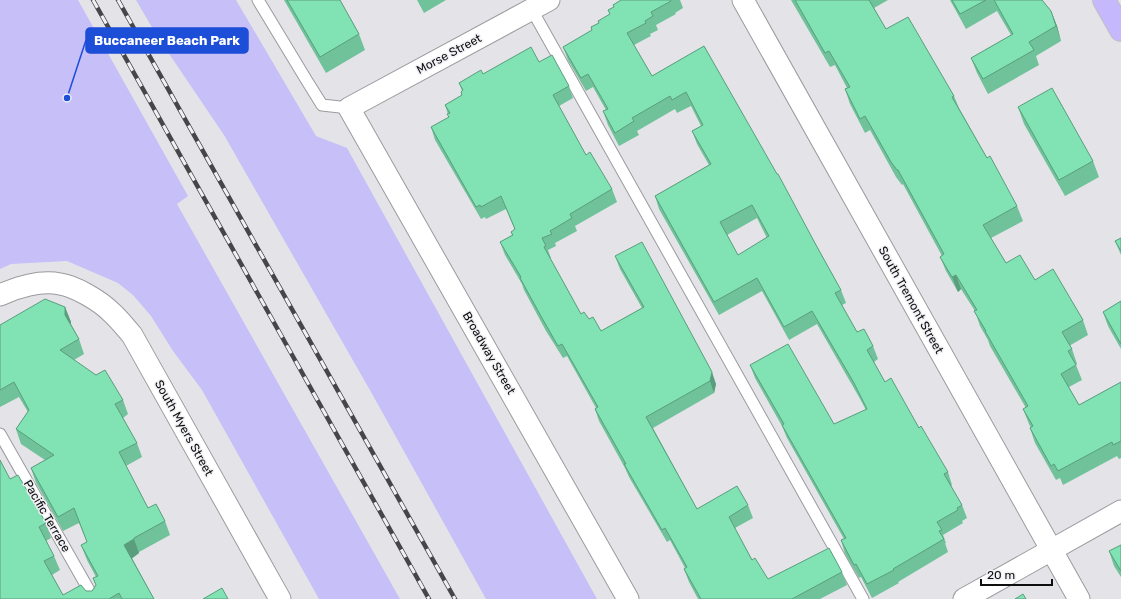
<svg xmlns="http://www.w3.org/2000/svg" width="1121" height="599" viewBox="0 0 1121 599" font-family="Rubik,sans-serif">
	<rect width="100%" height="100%" fill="#e4e4e8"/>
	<!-- green -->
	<g fill="#c6bff8">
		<polygon points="0,0 78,0 188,196 177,204 400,599 319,599 202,390 173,351 151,316 133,295 118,283 67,261 11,264 0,269"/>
		<polygon points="136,0 236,0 316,136 347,148 597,599 486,599 371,392 224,135 157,36"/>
	</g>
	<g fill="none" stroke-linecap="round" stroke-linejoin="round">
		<defs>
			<g id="lane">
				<polyline points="258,0 307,81 322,105 349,108"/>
				<polyline points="532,10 863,599"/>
				<polyline points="0,434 94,599"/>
			</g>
			<g id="street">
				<polyline points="549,0 349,108 628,599"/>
				<polyline points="743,0 1079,599"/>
				<path d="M0 295C17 287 41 280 60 284 75 286 100 301 111 312 119 319 125 327 132 335L280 599"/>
				<polyline points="964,599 1121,511"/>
			</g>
			<polyline id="primary" points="1104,0 1121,30"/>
		</defs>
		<!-- lane casing -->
		<use href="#lane" stroke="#9b9b9f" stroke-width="13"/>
		<!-- street casing -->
		<use href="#street" stroke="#9b9b9f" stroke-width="23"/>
		<!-- primary casing -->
		<use href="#primary" stroke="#c0c0c1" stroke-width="24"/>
		<!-- lane -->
		<use href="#lane" stroke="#fff" stroke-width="11"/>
		<!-- street -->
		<use href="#street" stroke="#fff" stroke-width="21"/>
		<!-- primary -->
		<use href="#primary" stroke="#c5b8fd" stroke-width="22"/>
		<defs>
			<g id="rail">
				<polyline points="93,0 429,599"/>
				<polyline points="118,0 455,599"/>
			</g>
		</defs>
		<!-- rail casing -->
		<use href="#rail" stroke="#464648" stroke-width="4.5"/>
		<!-- rail -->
		<use href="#rail" stroke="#f1f1f5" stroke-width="3" stroke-dasharray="9" stroke-linecap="butt"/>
	</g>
	<!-- wall -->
	<g fill="#6fc29a" fill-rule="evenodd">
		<polygon points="284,0 340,0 359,34 365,50 326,73"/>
		<polygon points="417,0 446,0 424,13"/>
		<path d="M621 0H680L683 8 675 13 676 14 656 25 658 30 650 34 651 36 634 45 652 76 704 46 816 245 841 290 846 303 842 305 857 332 873 346 878 359 874 362 885 382 919 428 948 472 952 485 951 486 962 505 967 518 962 521 963 523 943 535 946 543H945L948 552 898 582 899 583 872 598 861 577 859 578 845 554 841 540 844 539 787 438 782 426 755 378 750 365 834 424 866 410 859 397 817 324 789 340 762 291 719 315 659 209 655 196 709 165 697 144 692 131 701 126 691 106 677 113 675 109 637 131 639 135 619 146 608 125 603 111 606 110 593 87 586 91 568 60 563 47 592 30 591 27 599 23 598 21 610 15 608 10 614 7 613 5ZM757 218 767 238 738 255 727 235Z"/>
		<polygon points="791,0 888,0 874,8 886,29 954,96 959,108 987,158 1017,206 1023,221 991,238 1006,263 1035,280 1083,320 1088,335 1069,346 1072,349 1077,364 1076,365 1082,380 1069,387 1079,405 1121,382 1121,458 1119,459 1117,456 1063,485 1060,478 1056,480 1035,443 1030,428 1031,428 1029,424 1023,409 1026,408 990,346 988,340 980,326 975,311 961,289 958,292 946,271 940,257 942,256 903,184 902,185 896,177 870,130 865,133 850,104 845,89 847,88 835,65 830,67"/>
		<polygon points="950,0 1042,0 1051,11 1057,26 1061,41 1036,56 1039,65 988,94 977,73 971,58 1011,35 997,11 966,29"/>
		<polygon points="539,62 569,86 573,98 559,106 586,155 612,189 617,202 575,226 577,231 555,243 556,246 548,250 551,258 550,258 581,314 589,319 601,331 642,308 620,269 615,256 716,384 714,393 653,428 697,509 748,505 753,518 735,528 752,560 768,579 842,572 847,585 820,599 698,599 689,582 684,569 685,568 670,540 667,542 629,477 625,468 599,421 595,409 596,408 567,356 563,358 546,331 524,290 522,284 505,255 500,242 512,235 511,232 515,230 506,209 486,219 485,217 481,219 435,140 431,127 449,117 445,105 462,95 461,92 462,91 459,83 483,74"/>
		<polygon points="1018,107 1093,161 1099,177 1065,196 1024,124"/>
		<polygon points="1121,238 1121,255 1115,241"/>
		<polygon points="1121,301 1121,349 1108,326 1103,312"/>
		<polygon points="65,307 71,322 71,324 79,339 84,354 74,360 123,400 128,414 123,418 137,443 142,457 126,466 148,508 165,521 170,535 139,552 139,553 132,558 154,599 0,599 10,479 46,523 51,538 46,541 54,556 60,570 52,575 63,595 86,591 92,591 96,585 96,577 87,560 81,545 87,542 79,523 63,531 36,483 31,468 45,460 21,444 16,429 28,412 19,397 0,407 0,325"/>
		<polygon points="1121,545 1121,577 1114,566 1109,551"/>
	</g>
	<!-- shaded-wall -->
	<g fill="#5a9e7d">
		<polygon points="1051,11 1057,26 1061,41"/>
		<polygon points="956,275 961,289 958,292 952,277"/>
		<polygon points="65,307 71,322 71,329 65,315"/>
		<polygon points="712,372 716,384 714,393 710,381"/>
		<polygon points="134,539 139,553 130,560 124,545"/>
	</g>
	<!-- building -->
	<g fill="#81e2b3" stroke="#5a9e7d" fill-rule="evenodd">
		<polygon points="287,0 340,0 359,34 320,57"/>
		<path d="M621 0H670L671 1 651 12 653 16 645 21 646 23 627 33 652 76 704 46 777 174H778L816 245 841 290 835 293 857 332 864 329 873 346 867 350 885 382 891 378 919 428 921 426 948 472 944 474 962 505 957 508 958 510 937 522 942 530 939 531 944 539 893 569 894 570 867 584 856 564 854 565 841 540 846 538 782 425 784 424 750 365 788 344 834 424 867 409 854 383 812 311 784 327 757 278 714 302 655 196 711 164 692 131 703 125 686 92 672 100 670 96 632 118 634 121 615 133 603 111 608 109 588 74 581 78 563 47 592 30 591 27 599 23 598 21 610 14 608 10 614 7 613 5ZM752 205 769 236 738 255 720 222Z"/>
		<polygon points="795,0 869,0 886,29 908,17 954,96 952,97 987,158 990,156 1017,206 983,225 1006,263 1020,255 1035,280 1053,269 1083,320 1062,332 1072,349 1068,351 1076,365 1061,374 1079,405 1121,382 1121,441 1113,445 1112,442 1058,471 1054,464 1051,466 1030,428 1033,426 1023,409 1028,406 985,331 986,331 974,311 977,310 956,275 952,277 940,257 944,254 898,170 897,170 891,162 865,116 860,119 845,89 850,87 829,51 825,53"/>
		<polygon points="952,0 986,0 960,14"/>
		<polygon points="994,0 1042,0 1051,11 1056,26 1029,42 1034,50 983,79 971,58 1013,34"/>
		<polygon points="531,47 539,62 552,55 569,86 553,95 586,155 590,152 612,189 570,214 572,218 550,231 552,234 542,238 546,246 544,247 581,314 584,312 589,319 593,317 601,331 644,307 615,256 642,242 712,372 710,381 646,417 697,509 737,486 748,505 729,517 752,560 755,558 768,579 829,548 842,572 792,599 701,599 684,569 687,567 665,528 662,530 624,464 626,464 595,409 598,407 562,344 558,346 542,318 520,278 521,277 500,242 513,235 511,232 515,229 501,196 481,207 480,205 476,207 431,127 449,117 447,114 450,113 445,105 462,95 461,92 463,90 459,83 481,70 483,74"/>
		<polygon points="1052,88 1093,161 1059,180 1018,107"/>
		<polygon points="1121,238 1121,251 1115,241"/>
		<polygon points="45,299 65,307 65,315 79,339 60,350 96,375 105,370 123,400 115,404 137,443 119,452 148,508 156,504 165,521 134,538 134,539 124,545 154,599 122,599 119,593 109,599 0,599 0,460 10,479 18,475 46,523 39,527 54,556 44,561 63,595 81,585 86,591 92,591 96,585 93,578 98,576 81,545 87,542 74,508 58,517 31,468 54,455 16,429 29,410 14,382 0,390 0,325"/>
		<polygon points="1121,301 1121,344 1103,312"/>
		<polygon points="1121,545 1121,571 1109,551"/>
		<polygon points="222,588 228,599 203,599"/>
		<polygon points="1023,594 1026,599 1015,599"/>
	</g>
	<g text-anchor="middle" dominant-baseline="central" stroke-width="3" stroke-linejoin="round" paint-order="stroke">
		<!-- street labels -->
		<g font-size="12" fill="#0e0e0f" stroke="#f1f1f5">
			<text transform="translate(449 54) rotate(-28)">Morse Street</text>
			<text transform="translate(911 300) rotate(61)">South Tremont Street</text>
			<text transform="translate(489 353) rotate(60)">Broadway Street</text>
			<text transform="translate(184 428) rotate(61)">South Myers Street</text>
			<text transform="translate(47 516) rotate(60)">Pacific Terrace</text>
		</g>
	</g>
	<!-- callouts -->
	<path fill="none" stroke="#1d4ed8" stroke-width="1.5" d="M67 98L86 40"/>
	<circle fill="#1d4ed8" stroke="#f1f1f5" stroke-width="1.5" cx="67" cy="98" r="4"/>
	<rect fill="#1d4ed8" stroke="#1d4ed8" stroke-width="1.5" x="86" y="28" width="162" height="25" rx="4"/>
	<g font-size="13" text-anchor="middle" font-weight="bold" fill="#fff">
		<text x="167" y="45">Buccaneer Beach Park</text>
	</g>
	<!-- scale -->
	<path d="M981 579v6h71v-6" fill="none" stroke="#0e0e0f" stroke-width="2"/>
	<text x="987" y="579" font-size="12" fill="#0e0e0f" stroke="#f1f1f5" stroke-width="3" paint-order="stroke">20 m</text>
</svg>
